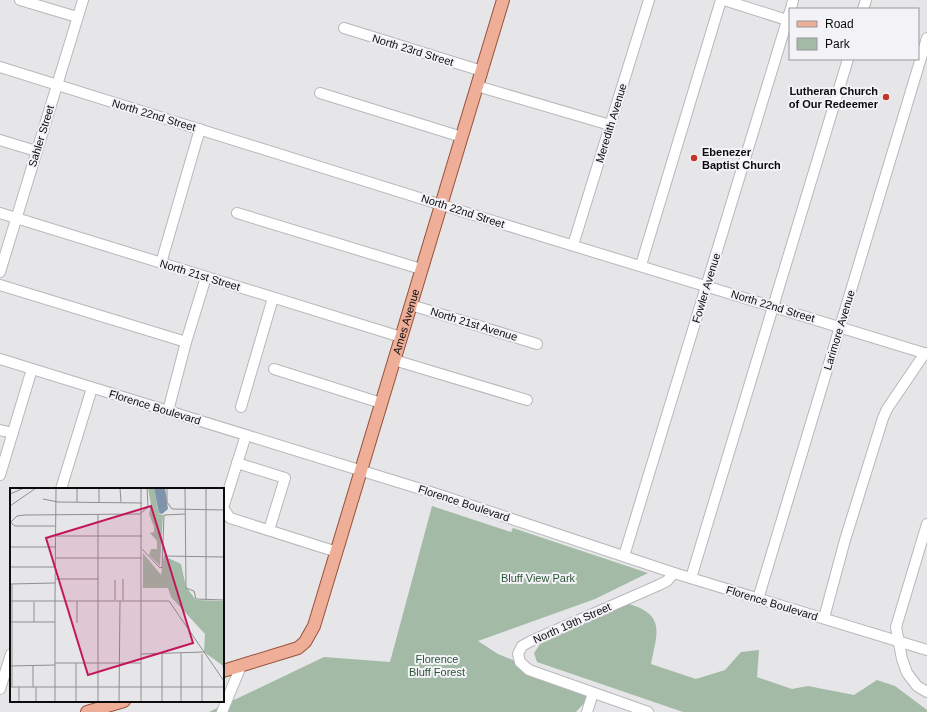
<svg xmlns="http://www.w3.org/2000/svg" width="927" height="712" viewBox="0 0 927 712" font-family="Helvetica,sans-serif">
	<rect width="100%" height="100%" fill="#e6e6e9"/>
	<!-- green -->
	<g fill="#a3baa7">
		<polygon points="432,506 511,532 513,528 648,573 595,599 478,641 498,654 593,693 576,712 209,712 324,657 390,662"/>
		<path d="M629 604C666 615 657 633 651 664L696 679 725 670 741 652 759 650 757 677 792 689 808 686 854 695 877 680 895 686 927 710V712H683L537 662 534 653 540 644Z"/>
	</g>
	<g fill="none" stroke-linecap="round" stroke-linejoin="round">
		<defs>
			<g id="minor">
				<polyline points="20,0 77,17"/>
				<polyline points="724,0 790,21"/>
				<polyline points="791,9 793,0"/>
				<polyline points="863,9 866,0"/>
				<polyline points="344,28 482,71"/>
				<polyline points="0,67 522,230 927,354"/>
				<polyline points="477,86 610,125"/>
				<polyline points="320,93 462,137"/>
				<polyline points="0,140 36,151"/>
				<polyline points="0,213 401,337"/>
				<polyline points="237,213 421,269"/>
				<polyline points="573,245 649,0"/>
				<polyline points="161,263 200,129"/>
				<polyline points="641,265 721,0"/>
				<polyline points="0,272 83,0"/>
				<polyline points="0,285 186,342"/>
				<polyline points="411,305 537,344"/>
				<polyline points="0,359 440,495 674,573 927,650"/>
				<polyline points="394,360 527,400"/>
				<polyline points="274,369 381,403"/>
				<polyline points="241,407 273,298"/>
				<polyline points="168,411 186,342 206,277"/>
				<polyline points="0,430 13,433"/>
				<polyline points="246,435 223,508 230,518 337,552"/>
				<polyline points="237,463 285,478 269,530"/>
				<polyline points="0,475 32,369"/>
				<polyline points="61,489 92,388"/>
				<polyline points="927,524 896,627 902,659 907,673 917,686 927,692"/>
				<polyline points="624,556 790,11"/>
				<polyline points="691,578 848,59"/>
				<polyline points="758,599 927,38"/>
				<polyline points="824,618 845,540 883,418 887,409 925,353"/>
				<polyline points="0,689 11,654"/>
				<polyline points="222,712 241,666"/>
				<polyline points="587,712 593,693"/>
				<polyline points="648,712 529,670 520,662 518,654 522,646 531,641 659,585 667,581 674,573"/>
			</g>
			<g id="major">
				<path id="s1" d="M223 671 298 648 305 642 314 626 503 0"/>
				<polyline points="87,712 124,701"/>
			</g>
		</defs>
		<!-- minor casing -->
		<use href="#minor" stroke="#b8b8bb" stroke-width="12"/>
		<!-- major casing -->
		<use href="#major" stroke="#98523b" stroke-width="14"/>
		<!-- minor -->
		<use href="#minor" stroke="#fff" stroke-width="10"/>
		<!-- major -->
		<use href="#major" stroke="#eeae98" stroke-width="12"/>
	</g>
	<!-- markers -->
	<g fill="#c23527" stroke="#f3f3f7" stroke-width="1.5">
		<circle cx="886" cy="97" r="4"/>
		<circle cx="694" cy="158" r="4"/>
	</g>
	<g text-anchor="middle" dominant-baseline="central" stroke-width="4" stroke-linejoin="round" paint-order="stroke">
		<!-- street labels -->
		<g font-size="11" fill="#0c0c0d" stroke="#f3f3f7">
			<text transform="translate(413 50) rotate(17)">North 23rd Street</text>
			<text transform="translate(154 115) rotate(17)">North 22nd Street</text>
			<text transform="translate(611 123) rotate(-73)">Meredith Avenue</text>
			<text transform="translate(41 136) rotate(-73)">Sahler Street</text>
			<text transform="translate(463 211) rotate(18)">North 22nd Street</text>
			<text transform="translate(200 275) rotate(17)">North 21st Street</text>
			<text transform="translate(706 288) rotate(-73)">Fowler Avenue</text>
			<text transform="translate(773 306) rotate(17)">North 22nd Street</text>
			<text stroke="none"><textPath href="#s1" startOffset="424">Ames Avenue</textPath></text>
			<text transform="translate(474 324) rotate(17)">North 21st Avenue</text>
			<text transform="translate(839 330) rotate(-73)">Larimore Avenue</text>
			<text transform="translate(155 407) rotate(17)">Florence Boulevard</text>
			<text transform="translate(464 503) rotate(18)">Florence Boulevard</text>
			<text transform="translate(772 603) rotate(17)">Florence Boulevard</text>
			<text transform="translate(572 623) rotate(-24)">North 19th Street</text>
		</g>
		<!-- poi labels -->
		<g font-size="11" font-weight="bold" fill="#0c0c0d" stroke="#f3f3f7" text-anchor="end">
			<text x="878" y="91">Lutheran Church<tspan x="878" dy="13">of Our Redeemer</tspan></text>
			<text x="702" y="152" text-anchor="start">Ebenezer<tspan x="702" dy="13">Baptist Church</tspan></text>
		</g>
		<!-- park labels -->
		<g font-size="11" fill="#2b5636" stroke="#f3f3f7">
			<text x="538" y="578">Bluff View Park</text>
			<text x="437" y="659">Florence<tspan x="437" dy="13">Bluff Forest</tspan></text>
		</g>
	</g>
	<!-- overview -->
	<g transform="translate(10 488)">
		<rect width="214" height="214" fill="#e6e6e9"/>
		<path d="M138 0H144L149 26 153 27 150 78 139 67 141 61H147V53L140 45 144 44V39L139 26 141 17ZM133 65 151 87 154 68 171 76 176 99 186 112 214 113V183L212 177 194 164 195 146 161 109 158 100H133Z" fill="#a3baa7"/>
		<path d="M144 0H155L158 21 152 26 149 25Z" fill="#7f94ab"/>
		<path fill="none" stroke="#8f8f91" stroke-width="1" d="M110 0 111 14M131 0V214M157 0V14L162 21 214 22M175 0 176 100 184 103 186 111 214 112M0 6 14 0M33 11 48 14 132 15M67 14V0M89 14V0M0 18 26 0M0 34 5 38H45M0 35 7 28 15 27 130 26 138 19 137 0M45 48H132M0 59H45M132 61 149 79 152 80 154 27 175 26M154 68 214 69M45 70H132M0 79H45M46 91H88M0 96 45 95M105 112V92M113 112V91M196 112V0M0 113H159L214 193M45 113 46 0M0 134H45M24 134V114M67 135V113M131 166 194 164M192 166V214M45 175H131M23 177V199M0 178 45 177M0 199H214M2 199V96M9 214V199M26 214V199M45 214V113M66 214V175M88 214V26M109 214 110 113M152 214V166M171 214V165"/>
		<path fill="#c2185b" fill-opacity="0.15" stroke="#c2185b" stroke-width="2" d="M141 18 183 155 78 187 36 50Z"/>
		<rect width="214" height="214" fill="none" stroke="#0c0c0d" stroke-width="2"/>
	</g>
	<!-- legend -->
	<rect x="789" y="8" width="130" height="52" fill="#f3f3f7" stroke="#979799"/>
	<rect x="797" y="21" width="20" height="6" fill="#eeae98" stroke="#979799"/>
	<text x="825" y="28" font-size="12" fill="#0c0c0d">Road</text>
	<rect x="797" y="38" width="20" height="12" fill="#a3baa7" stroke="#979799"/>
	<text x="825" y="48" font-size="12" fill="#0c0c0d">Park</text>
</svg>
